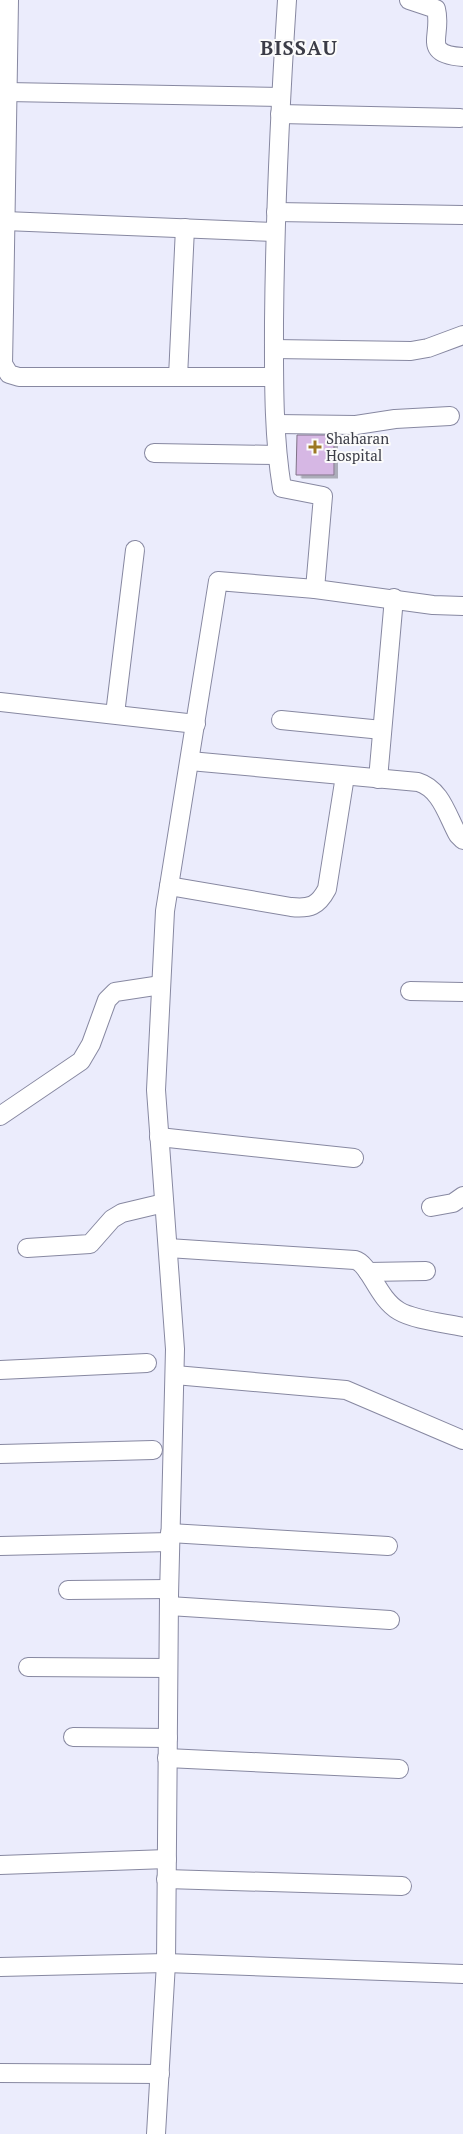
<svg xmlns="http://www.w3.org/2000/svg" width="463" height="2134" viewBox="0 0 463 2134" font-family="'PT Serif',serif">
	<defs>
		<filter id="shadow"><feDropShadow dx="5.5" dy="3" stdDeviation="0" flood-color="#0004"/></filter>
	</defs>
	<rect width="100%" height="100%" fill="#ebecfc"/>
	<!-- building -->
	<polygon fill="#d6b7e4" stroke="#807287" filter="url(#shadow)" points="297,435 334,435 334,475 296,475"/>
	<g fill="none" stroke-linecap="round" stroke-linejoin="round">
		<defs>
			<g id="minor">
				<path d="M287 0C280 107 275 214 274 322 274 377 273 433 282 488L323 496 315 589"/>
				<path d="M409 0 436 9C443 36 420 54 463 57"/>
				<polyline points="7,92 281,97"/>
				<polyline points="280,114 460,118"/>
				<polyline points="276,212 463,215"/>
				<polyline points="5,221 275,232"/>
				<polyline points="0,309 4,310 3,364 9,374 19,377 273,377"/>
				<polyline points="4,310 9,0"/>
				<polyline points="274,349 411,351 428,348 463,335"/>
				<polyline points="178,377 185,228"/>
				<polyline points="276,424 356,425 395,419 450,416"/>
				<polyline points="154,453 277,455"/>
				<polyline points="0,702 196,724"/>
				<polyline points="115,714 135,550"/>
				<polyline points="281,720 382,730"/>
				<path d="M190 761 418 782C441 789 447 815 458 835L463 840"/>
				<polyline points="378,779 394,598"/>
				<path d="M169 886 291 907C310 909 318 906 327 889L345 776"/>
				<polyline points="410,991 463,992"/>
				<polyline points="0,1116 81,1061 91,1044 107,1000 115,992 161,985"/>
				<polyline points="159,1137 354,1158"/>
				<polyline points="431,1207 453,1203 463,1196"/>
				<polyline points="27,1248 90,1244 112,1219 122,1213 164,1203"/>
				<path d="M168 1248 355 1260C370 1264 377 1298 399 1311 414 1320 445 1323 463 1327"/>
				<polyline points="368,1272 426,1271"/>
				<polyline points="0,1370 147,1363"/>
				<polyline points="175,1375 346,1390 463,1440"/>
				<polyline points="0,1454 153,1450"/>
				<polyline points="170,1533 388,1546"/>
				<polyline points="0,1546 170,1542"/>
				<polyline points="68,1590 169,1589"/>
				<polyline points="169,1606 390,1620"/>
				<polyline points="28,1667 168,1668"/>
				<polyline points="73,1737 168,1738"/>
				<polyline points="167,1758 399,1769"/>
				<polyline points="0,1865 167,1859"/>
				<polyline points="166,1879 402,1886"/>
				<polyline points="0,1967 166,1963 463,1974"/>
				<polyline points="0,2073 160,2074"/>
				<polyline points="156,2134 166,1963 169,1596 175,1349 156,1090 165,911 218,581 315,589 433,605 463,606"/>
			</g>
		</defs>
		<!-- minor casing -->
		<use href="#minor" stroke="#8788a1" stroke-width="20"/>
		<!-- minor -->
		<use href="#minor" stroke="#fff" stroke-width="18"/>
	</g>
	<!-- markers -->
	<path fill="#9c7723" stroke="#fbfbfb" stroke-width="2" d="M312.5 439.5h5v5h5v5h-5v5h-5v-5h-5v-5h5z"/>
	<g text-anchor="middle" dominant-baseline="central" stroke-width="4" stroke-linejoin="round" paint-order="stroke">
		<!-- poi labels -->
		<g font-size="15" fill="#3b3c47" stroke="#fbfbfb" text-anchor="start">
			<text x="326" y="438">Shaharan<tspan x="326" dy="17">Hospital</tspan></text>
		</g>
		<!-- district labels -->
		<g font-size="20" font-weight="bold" letter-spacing="1" fill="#3b3c47" stroke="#fbfbfb">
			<text x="299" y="47">BISSAU</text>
		</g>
	</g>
</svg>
